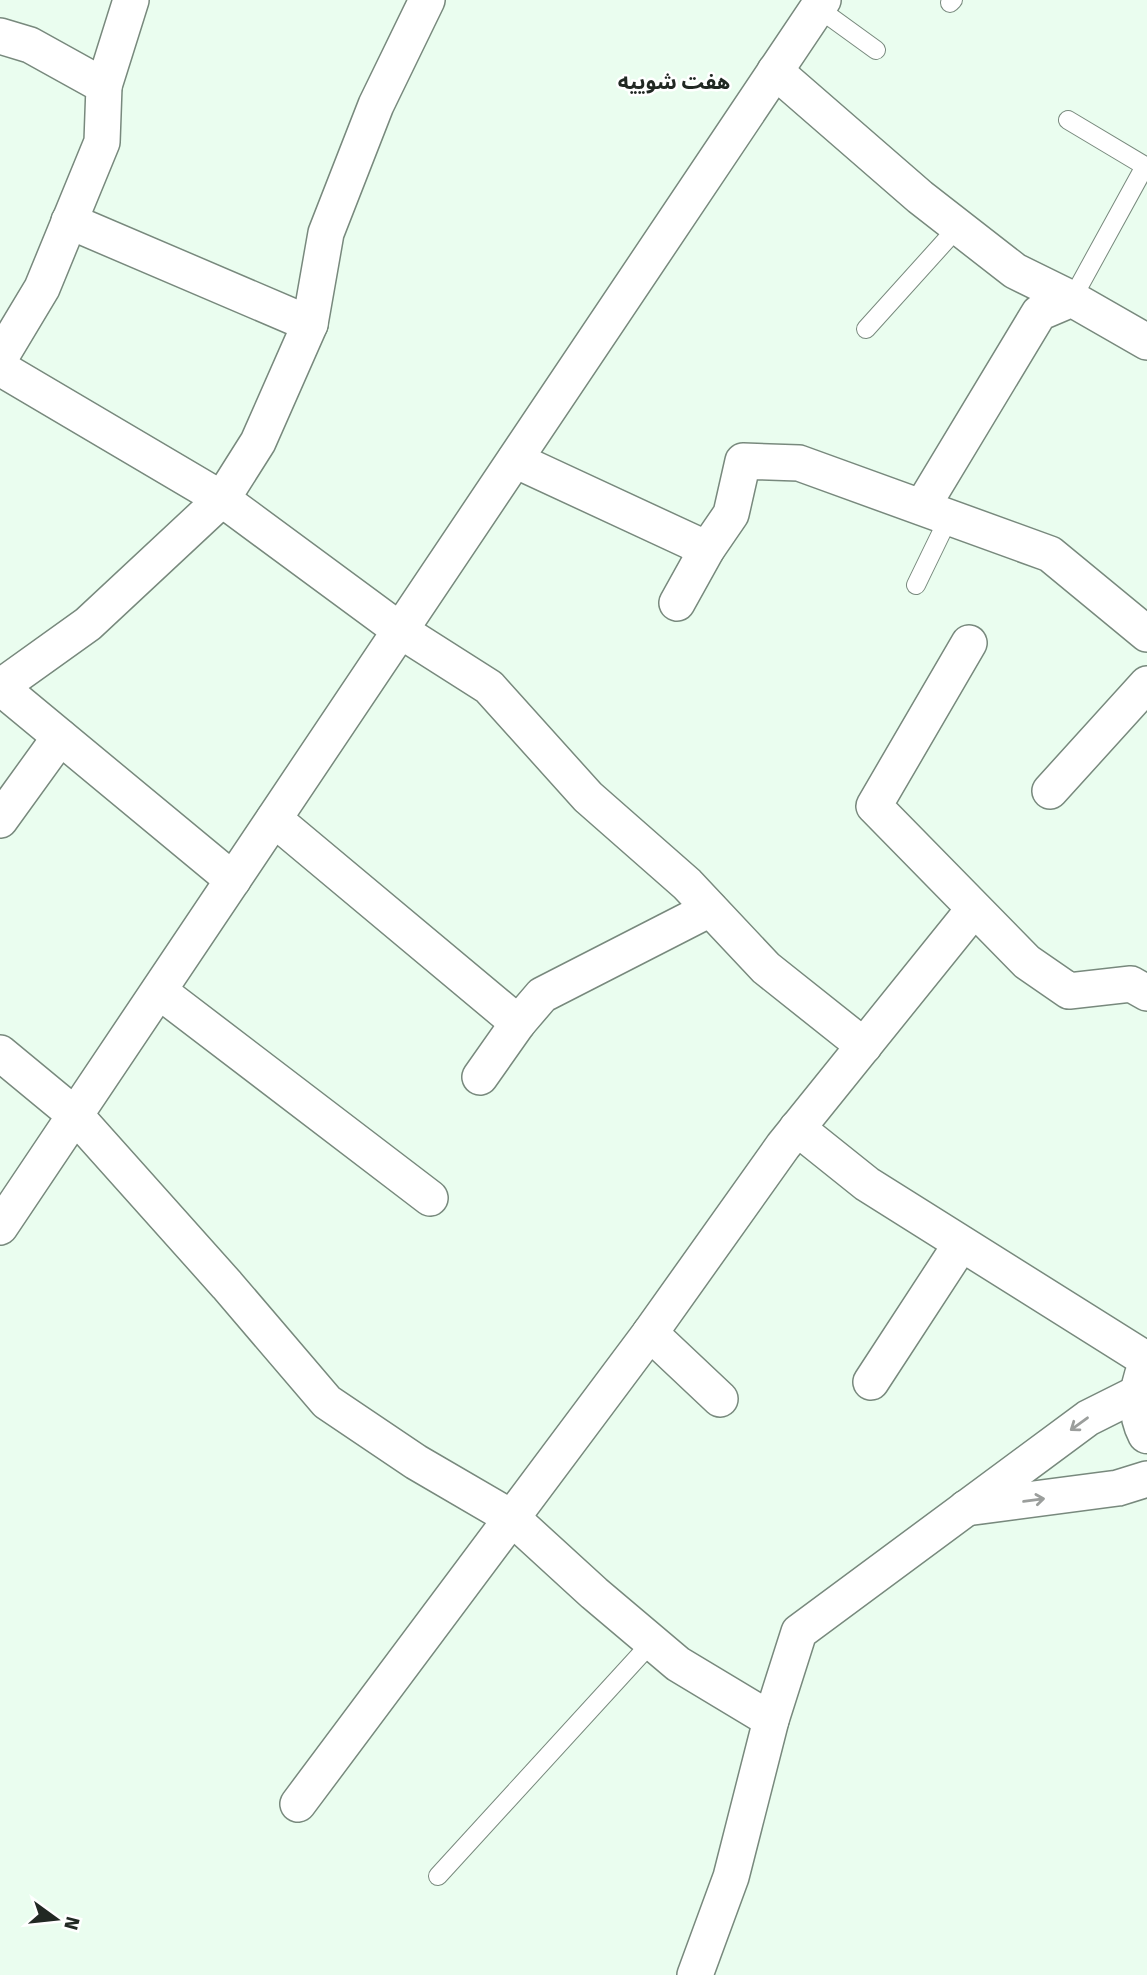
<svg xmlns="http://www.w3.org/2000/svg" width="1147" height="1975" viewBox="0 0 1147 1975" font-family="'Fira Sans','Noto Sans Arabic',sans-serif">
	<rect width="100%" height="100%" fill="#eafdef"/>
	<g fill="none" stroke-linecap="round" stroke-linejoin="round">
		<defs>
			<g id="service">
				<polyline points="950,3 953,0"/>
				<polyline points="818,8 876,50"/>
				<polyline points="1068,120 1145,166 1072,299"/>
				<polyline points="866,329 958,227"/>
				<polyline points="916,585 949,517"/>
				<polyline points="438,1876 652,1642"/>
			</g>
			<g id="minor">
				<polyline points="0,36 30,45 104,86 102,142 42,288 0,358"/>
				<polyline points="775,71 920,197 1015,271 1072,299"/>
				<polyline points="104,86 131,0"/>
				<polyline points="69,221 310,324"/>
				<polyline points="0,368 222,499 401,631 489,687 588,797 687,884 766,968 864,1046"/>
				<polyline points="515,460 707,549"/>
				<polyline points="922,507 1039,313 1072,299 1147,342"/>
				<polyline points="677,603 707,549 731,514 743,461 799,463 1050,554 1147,634"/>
				<polyline points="969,643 874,806 1027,962 1069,991 1131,984 1147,993"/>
				<polyline points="0,687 88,624 222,499 258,442 310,324 326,233 376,105 427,0"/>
				<polyline points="0,687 233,880"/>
				<polyline points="1050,791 1147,684"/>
				<polyline points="274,819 518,1023"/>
				<polyline points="0,820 60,737"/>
				<polyline points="159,991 430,1198"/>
				<polyline points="0,1053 75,1115 227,1285 327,1402 416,1462 512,1518 594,1593 678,1664 771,1720"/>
				<polyline points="480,1077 518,1023 542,995 710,909"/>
				<polyline points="797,1128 867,1184 1147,1360"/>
				<polyline points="0,1227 823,0"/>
				<polyline points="650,1333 720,1399"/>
				<polyline points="871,1382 961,1244"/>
				<polyline points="966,1508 1118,1488 1147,1479"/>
				<polyline points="298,1804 650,1333 783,1146 974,909"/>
				<polyline points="695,1975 731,1877 771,1720 799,1632 1088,1418 1140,1392"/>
			</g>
			<path id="tertiary" d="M1147 1367C1138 1388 1136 1413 1147 1434"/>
		</defs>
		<!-- service casing -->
		<use href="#service" stroke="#78897d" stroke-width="20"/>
		<!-- minor casing -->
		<use href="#minor" stroke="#78897d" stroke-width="38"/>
		<!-- tertiary casing -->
		<use href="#tertiary" stroke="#78897d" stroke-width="41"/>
		<!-- service -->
		<use href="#service" stroke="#fff" stroke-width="18"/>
		<!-- minor -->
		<use href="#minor" stroke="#fff" stroke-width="35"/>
		<!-- tertiary -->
		<use href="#tertiary" stroke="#fff" stroke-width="38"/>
	</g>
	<!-- one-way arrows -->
	<defs><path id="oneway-shaft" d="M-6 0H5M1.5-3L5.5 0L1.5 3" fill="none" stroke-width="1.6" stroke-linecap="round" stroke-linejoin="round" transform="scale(1.75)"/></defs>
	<g stroke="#9b9e9c">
		<use href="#oneway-shaft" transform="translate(1079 1424) rotate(144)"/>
		<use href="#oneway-shaft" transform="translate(1034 1500) rotate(-8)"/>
	</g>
	<g text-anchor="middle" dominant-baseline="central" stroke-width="5" stroke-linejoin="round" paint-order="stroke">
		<!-- quarter labels -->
		<g font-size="21" font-weight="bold" fill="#212823" stroke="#fff">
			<text x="674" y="82">هفت شوییه</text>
		</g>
	</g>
	<!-- north arrow -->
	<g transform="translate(56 1919) rotate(105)" stroke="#ffffff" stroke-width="5" paint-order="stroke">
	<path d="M0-5L12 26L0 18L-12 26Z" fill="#212823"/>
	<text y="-10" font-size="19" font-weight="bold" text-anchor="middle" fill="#212823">N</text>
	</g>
</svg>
